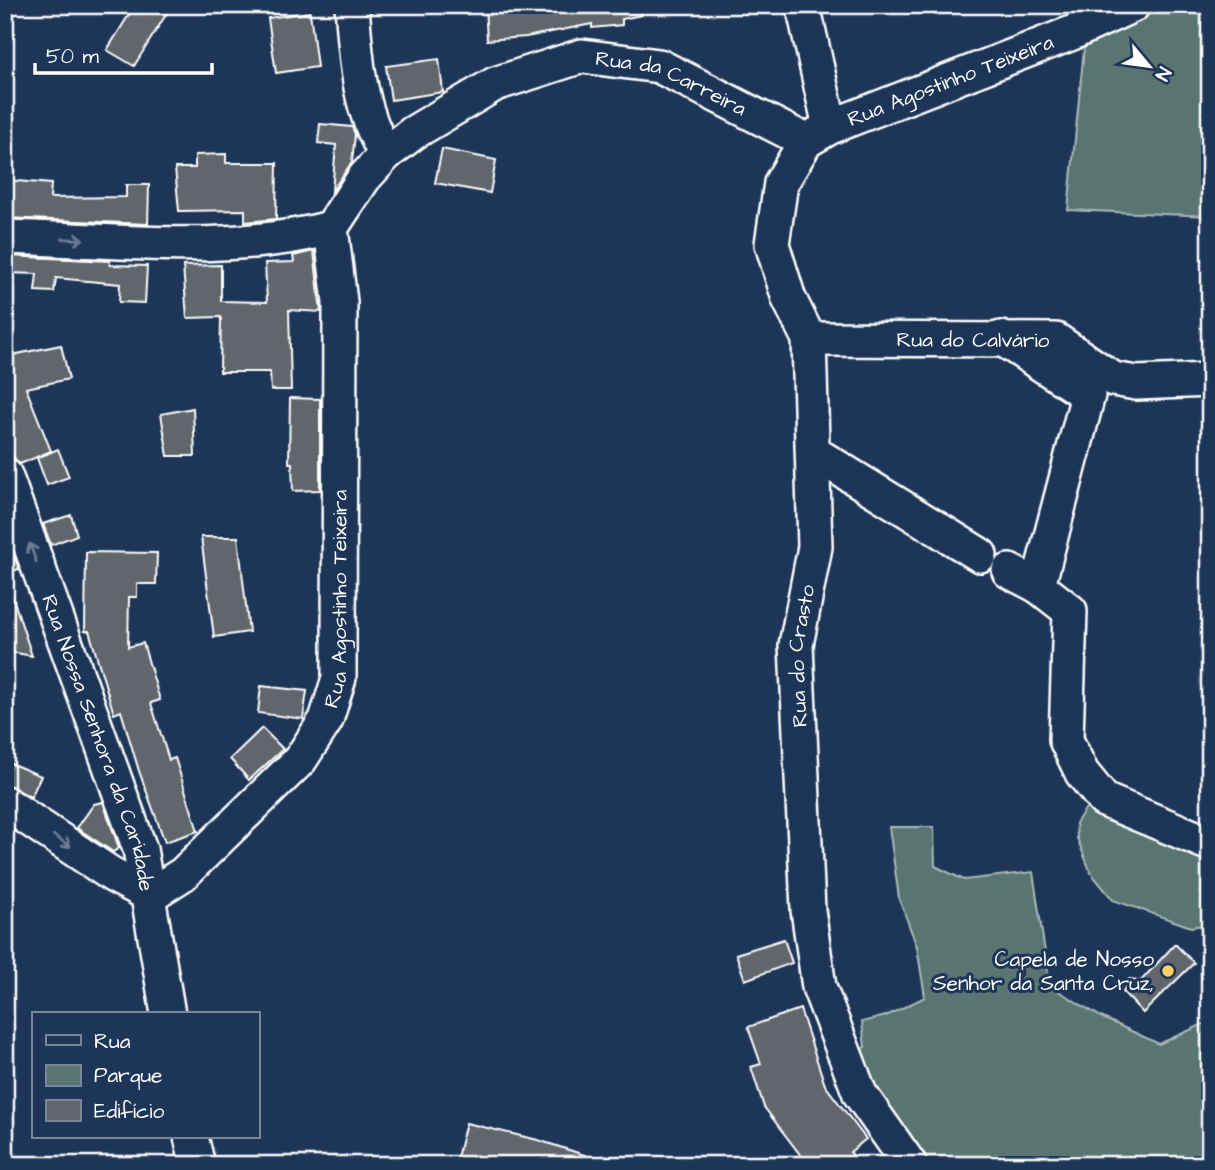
<svg xmlns="http://www.w3.org/2000/svg" width="1215" height="1170" viewBox="0 0 1215 1170" font-family="'Architects Daughter',sans-serif">
	<rect width="100%" height="100%" fill="#1d3557"/>
	<filter id="ink" filterUnits="userSpaceOnUse"><feTurbulence type="fractalNoise" baseFrequency=".0143" numOctaves="2"/><feDisplacementMap in="SourceGraphic" scale="14" xChannelSelector="R" yChannelSelector="G"/><feConvolveMatrix kernelMatrix="1 2 1 2 8 2 1 2 1" color-interpolation-filters="sRGB"/></filter>
	<g filter="url(#ink)">
		<!-- green -->
		<g fill="#597572" stroke="#acbab8" stroke-width="2">
			<polygon points="1161,5 1210,5 1210,216 1068,210 1084,48"/>
			<polygon points="1086,808 1210,855 1210,924 1191,927 1113,900 1091,873 1077,838 1076,823"/>
			<polygon points="889,827 934,827 935,866 964,880 1033,872 1050,986 1103,1018 1159,1044 1210,1021 1210,1165 914,1165 853,1052 865,1047 862,1022 886,1016 925,997 917,947 899,898"/>
		</g>
		<!-- building -->
		<g fill="#61666c" stroke="#fff" stroke-width="2">
			<polygon points="135,5 172,5 134,66 107,50"/>
			<polygon points="485,5 641,5 642,15 622,19 622,25 592,28 592,24 526,37 487,40"/>
			<polygon points="310,12 317,67 276,73 268,18"/>
			<polygon points="439,59 443,92 391,100 386,66"/>
			<polygon points="320,124 352,127 355,134 352,162 332,191 336,145 318,143"/>
			<polygon points="442,149 496,160 490,193 435,183"/>
			<polygon points="226,154 226,163 277,163 276,219 245,222 245,210 179,211 175,168 195,168 195,155"/>
			<polygon points="5,180 51,184 50,198 126,197 126,185 149,185 148,224 5,218"/>
			<polygon points="314,251 321,312 289,310 291,390 271,390 270,372 220,372 221,317 187,318 183,266 221,265 221,301 267,302 265,263 294,262 293,256"/>
			<polygon points="8,256 110,261 110,265 147,266 145,303 119,302 120,284 56,278 54,292 35,291 37,274 7,273"/>
			<polygon points="5,340 12,355 61,345 69,379 26,388 51,451 20,464 14,458 5,438"/>
			<polygon points="290,398 320,399 320,490 293,491 292,463 289,463"/>
			<polygon points="193,408 195,456 168,456 161,414"/>
			<polygon points="58,449 69,477 47,485 37,458"/>
			<polygon points="71,515 77,535 51,545 43,524"/>
			<polygon points="5,532 19,569 5,574"/>
			<polygon points="201,537 238,537 249,632 214,637"/>
			<polygon points="86,552 157,553 156,584 137,584 137,597 129,597 128,647 143,643 160,700 151,703 169,760 175,758 198,831 165,842 139,771 121,711 114,714 89,631 85,631"/>
			<polygon points="9,586 32,656 5,651 5,587"/>
			<polygon points="261,686 307,691 303,719 258,713"/>
			<polygon points="262,728 283,749 249,780 230,759"/>
			<polygon points="5,761 41,776 31,797 5,784"/>
			<polygon points="103,802 119,848 113,852 77,828 94,804"/>
			<polygon points="784,939 792,963 745,980 736,954"/>
			<polygon points="1175,944 1194,963 1143,1013 1123,992 1129,979 1140,982"/>
			<polygon points="800,1009 825,1085 866,1139 850,1152 862,1165 808,1165 764,1107 751,1067 761,1064 748,1027"/>
			<polygon points="466,1123 538,1140 603,1161 602,1165 455,1165"/>
		</g>
		<g fill="none" stroke-linecap="round" stroke-linejoin="round">
			<defs>
				<g id="minor">
					<path d="M352 5C356 57 358 109 386 154"/>
					<polyline points="803,5 830,127"/>
					<path id="s1" d="M5 237C112 240 228 255 331 228L364 178 386 154 413 133 495 84 582 56 659 66 806 141"/>
					<polyline points="1001,338 1088,395 1038,586"/>
					<path id="s2" d="M809 339 1056 340 1113 379 1136 383 1210 380"/>
					<polyline points="814,453 980,555"/>
					<path id="s3" d="M5 475 140 849 168 1014"/>
					<polyline points="1009,571 1038,586 1070,611 1066,740 1082,773 1104,800 1210,844"/>
					<polyline points="5,803 114,876 150,895"/>
					<path id="s4" d="M150 895 183 874 300 760 326 720 339 678 340 302 331 228"/>
					<polyline points="191,1137 198,1165"/>
					<path id="s5" d="M910 1165 860 1094 819 987 808 910 796 645 815 547 809 339 789 299 772 244 781 183 806 141 830 127 1072 33 1133 5"/>
				</g>
			</defs>
			<!-- minor casing -->
			<use href="#minor" stroke="#fff" stroke-width="38"/>
			<!-- minor -->
			<use href="#minor" stroke="#1d3557" stroke-width="33"/>
		</g>
		<!-- one-way arrows -->
		<defs><path id="oneway-shaft" d="M-6 0H5M1.5-3L5.5 0L1.5 3" fill="none" stroke-width="1.6" stroke-linecap="round" stroke-linejoin="round" transform="scale(1.75)"/></defs>
		<g stroke="#6c7c92">
			<use href="#oneway-shaft" transform="translate(73 239) rotate(2)"/>
			<use href="#oneway-shaft" transform="translate(33 553) rotate(-110)"/>
			<use href="#oneway-shaft" transform="translate(62 841) rotate(34)"/>
		</g>
	</g>
	<!-- markers -->
	<circle fill="#ffd166" stroke="#1d3557" stroke-width="2.5" cx="1168" cy="971" r="7"/>
	<g text-anchor="middle" dominant-baseline="central" stroke-width="6" stroke-linejoin="round" paint-order="stroke">
		<!-- street labels -->
		<g font-size="21" fill="#fff" stroke="#1d3557">
			<text stroke="none"><textPath href="#s5" startOffset="1222">Rua Agostinho Teixeira</textPath></text>
			<text stroke="none"><textPath href="#s1" startOffset="735">Rua da Carreira</textPath></text>
			<text stroke="none"><textPath href="#s2" startOffset="164">Rua do Calvário</textPath></text>
			<text stroke="none"><textPath href="#s4" startOffset="373">Rua Agostinho Teixeira</textPath></text>
			<text stroke="none"><textPath href="#s5" startOffset="534">Rua do Crasto</textPath></text>
			<text stroke="none"><textPath href="#s3" startOffset="284">Rua Nossa Senhora da Caridade</textPath></text>
		</g>
		<!-- poi labels -->
		<g font-size="21" fill="#fff" stroke="#1d3557" text-anchor="end">
			<text x="1154" y="959">Capela de Nosso<tspan x="1154" dy="24">Senhor da Santa Cruz,</tspan></text>
		</g>
	</g>
	<!-- margin -->
	<rect width="1215" height="1170" fill="none" stroke="#1d3557" stroke-width="28"/>
	<rect x="14" y="14" width="1187" height="1142" fill="none" stroke="#fff" stroke-width="2.5" filter="url(#ink)"/>
	<!-- legend -->
	<rect x="32" y="1012" width="228" height="126" fill="#1d3557" stroke="#77869a" stroke-width="2"/>
	<rect x="46" y="1035" width="35" height="10" fill="#1d3557" stroke="#77869a" stroke-width="2"/>
	<text x="94" y="1048" font-size="21" fill="#ffffff">Rua</text>
	<rect x="46" y="1065" width="35" height="21" fill="#597572" stroke="#77869a" stroke-width="2"/>
	<text x="94" y="1082" font-size="21" fill="#ffffff">Parque</text>
	<rect x="46" y="1100" width="35" height="21" fill="#61666c" stroke="#77869a" stroke-width="2"/>
	<text x="94" y="1118" font-size="21" fill="#ffffff">Edifício</text>
	<!-- north arrow -->
	<g transform="translate(1149 66) rotate(119)" stroke="#1d3557" stroke-width="5" paint-order="stroke">
	<path d="M0-5L12 26L0 18L-12 26Z" fill="#ffffff"/>
	<text y="-10" font-size="19" font-weight="bold" text-anchor="middle" fill="#ffffff">N</text>
	</g>
	<!-- scale -->
	<path d="M35 63v10h177v-10" fill="none" stroke="#ffffff" stroke-width="3.5"/>
	<text x="46" y="63" font-size="21" fill="#ffffff" stroke="#1d3557" stroke-width="5" paint-order="stroke">50 m</text>
</svg>
